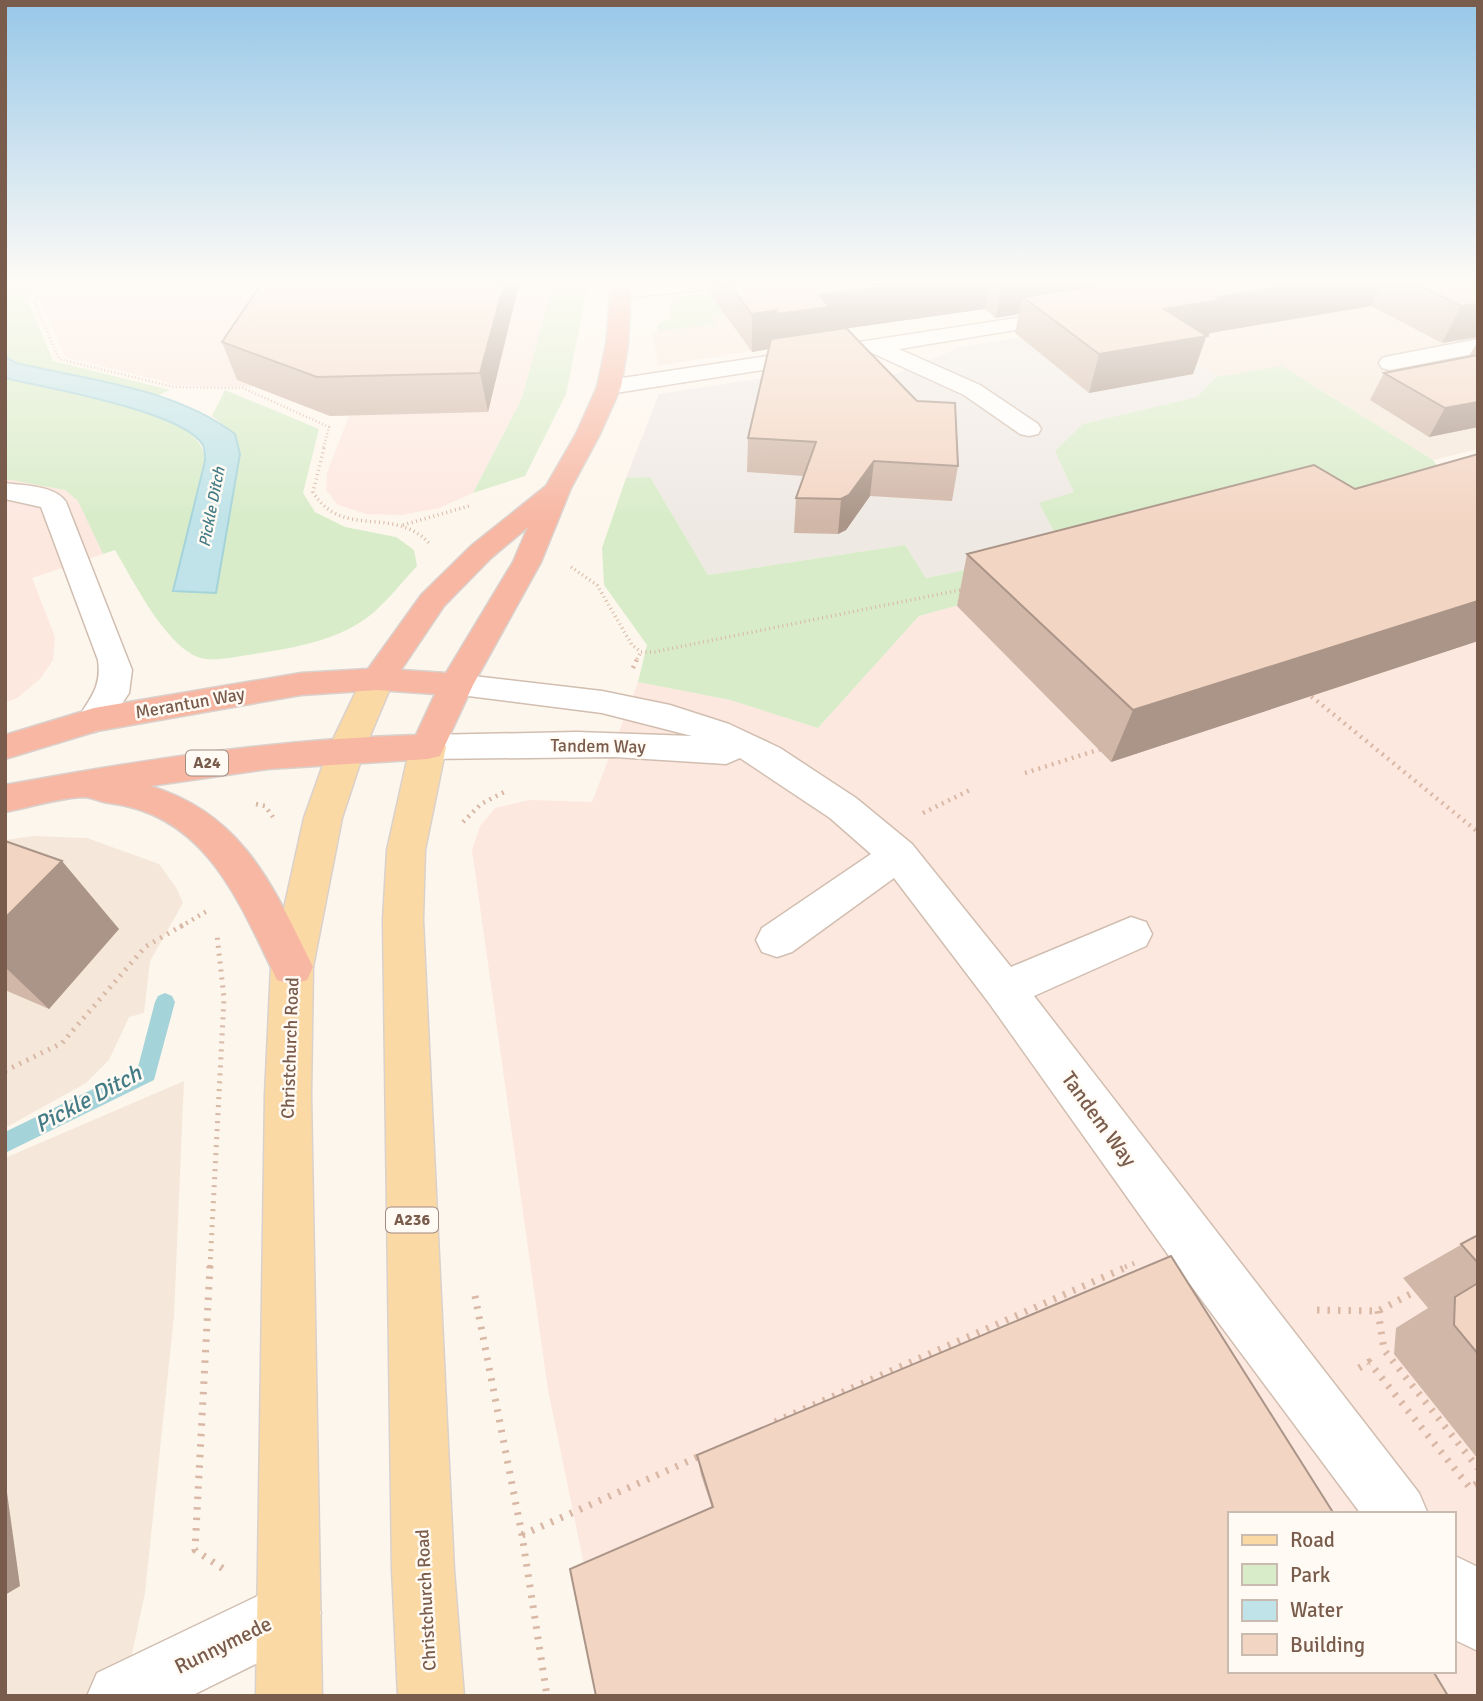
<svg xmlns="http://www.w3.org/2000/svg" width="1483" height="1701" viewBox="0 0 1483 1701" font-family="Signika,sans-serif">
	<rect width="100%" height="100%" fill="#fdf6ec"/>
	<!-- residential -->
	<g fill="#f5e8da">
		<polygon points="1361,284 1478,306 1478,449 1433,460 1282,366 1216,377 1132,320"/>
		<polygon points="756,288 788,345 658,366 653,334 657,331 657,325 671,318 669,303 676,297"/>
		<polygon points="33,836 87,838 159,864 177,889 183,903 150,961 144,1013 129,1017 109,1060 86,1083 5,1128 5,840"/>
		<polygon points="184,1081 174,1316 145,1593 123,1696 5,1696 5,1158"/>
	</g>
	<!-- commercial -->
	<g fill="#fde8e0" fill-rule="evenodd">
		<polygon points="52,284 553,284 522,398 473,493 439,508 401,515 367,514 338,505 326,490 327,473 349,416 330,416 254,387 177,385 65,357 42,302"/>
		<path d="M1478 469V1696H611L548 1390 472 850 480 826 495 808 529 800 592 802 638 682 730 700 818 728 919 616 1290 515ZM1229 1514H1453V1671H1229Z"/>
		<polygon points="5,477 65,490 79,501 103,554 32,578 55,637 53,660 40,679 17,698 5,703"/>
	</g>
	<!-- industrial -->
	<polygon fill="#efe9e4" points="1132,320 1216,377 1197,397 1083,424 1074,492 1040,504 1065,550 926,578 905,545 708,575 650,477 626,478 659,394 817,370 888,377 963,346"/>
	<!-- green -->
	<g fill="#d8ecc9">
		<path d="M5 284H39L29 303 53 361 170 390 131 408C158 418 204 427 205 461L235 434 212 416 225 390 319 429 303 493 315 512 345 527 396 537 414 550 417 566C403 581 389 599 373 613 338 642 291 648 248 655 233 657 209 663 195 656 162 639 134 582 115 550L103 554 78 501 65 490 6 479Z"/>
		<polygon points="553,284 588,284 566,394 525,476 473,493 522,398"/>
		<polygon points="743,289 762,310 711,316 716,324 658,331 657,325 671,318 669,303 676,297"/>
		<polygon points="1282,366 1433,460 1445,478 1290,515 919,616 818,728 730,700 638,682 647,645 604,585 602,548 626,478 650,477 708,575 905,545 926,578 1064,550 1039,503 1074,492 1055,451 1083,424 1197,397 1216,377"/>
	</g>
	<!-- water -->
	<path fill="#bfe3e8" stroke="#a5d3da" stroke-width="2" d="M5 357 16 363C89 380 174 388 235 434L240 454 216 593 173 591 205 461C205 456 205 450 203 445 183 411 46 388 5 378Z"/>
	<g fill="none" stroke-linecap="round" stroke-linejoin="round">
		<!-- stream -->
		<polygon fill="#a5d3da" fill-rule="evenodd" points="165,993 172,996 175,1002 154,1080 5,1153 5,1132 138,1067 155,1002 158,996"/>
		<defs>
			<g id="minor">
				<polygon points="641,284 714,284 704,290 621,298 614,296 611,292 614,288"/>
				<polygon points="1069,310 1076,312 1079,316 1076,320 899,349 980,385 1038,424 1041,429 1038,434 1029,436 1020,434 964,395 872,353 609,394 601,392 597,387 601,382 609,380"/>
				<polygon points="1478,339 1478,353 1390,370 1382,368 1379,363 1382,358 1390,356"/>
				<path d="M5 483C24 486 55 485 66 502L132 670 129 693 106 728 94 732 82 728 77 720C90 698 102 687 98 660L41 507 5 499Z"/>
				<polygon points="456,674 602,691 670,705 729,724 780,748 856,798 912,844 1011,967 1131,917 1146,922 1152,934 1146,946 1034,996 1419,1493 1428,1514 1361,1514 1169,1256 989,1003 894,878 792,952 777,957 762,952 756,940 762,928 871,854 830,818 740,758 726,764 615,757 428,759 416,756 410,747 416,738 428,735 577,732 692,736 602,713 444,693 439,685 444,677"/>
				<polygon points="1453,1555 1478,1567 1478,1651 1453,1639"/>
				<polygon points="289,1581 312,1590 321,1613 312,1636 191,1696 87,1696 97,1673"/>
			</g>
			<g id="major">
				<polygon points="378,668 390,671 394,679 365,748 342,818 313,967 311,1095 322,1696 256,1696 265,1095 271,967 304,818 329,748 362,679 366,671"/>
				<polygon points="428,735 440,738 446,747 425,850 423,920 454,1570 464,1696 398,1696 392,1570 383,920 387,850 410,747 416,738"/>
			</g>
			<path id="highway" d="M611 284H631L628 344 621 387 600 434 571 488 541 562 473 685 440 756 428 759 268 769 150 786C243 814 273 886 313 967L307 980 292 985 277 980C239 902 207 815 109 803 101 802 91 797 84 797 58 798 31 807 5 812V785C141 760 277 739 416 735L435 694 378 690 301 695 97 731 5 759V735L94 708 301 673 368 669 422 594 471 546 546 486 576 434 597 387 606 344ZM528 527 513 562 446 673 401 670 444 606 491 558Z"/>
		</defs>
		<!-- minor casing -->
		<use href="#minor" stroke="#d1beb0" stroke-width="3"/>
		<!-- major casing -->
		<use href="#major" stroke="#dad1cd" stroke-width="3"/>
		<!-- highway casing -->
		<use href="#highway" stroke="#dad1cd" stroke-width="3"/>
		<!-- path-far4 -->
		<g stroke="#d9b8a5" stroke-width="2.5" stroke-dasharray="1 2.5" stroke-linecap="butt">
			<polyline points="46,284 35,303 59,359 174,387 243,388 329,427 323,449"/>
			<polyline points="37,299 228,292 259,295"/>
		</g>
		<!-- path-far3 -->
		<g stroke="#d9b8a5" stroke-width="3.5" stroke-dasharray="1 3.5" stroke-linecap="butt">
			<path d="M324 448 313 492C342 540 393 505 429 543"/>
			<polyline points="403,525 469,506"/>
			<polyline points="571,567 597,585 632,645 641,652 654,652 965,589"/>
			<polyline points="637,659 641,652"/>
		</g>
		<!-- path-far2 -->
		<g stroke="#d9b8a5" stroke-width="4.5" stroke-dasharray="2 5" stroke-linecap="butt">
			<polyline points="633,668 638,657"/>
			<polyline points="1306,692 1478,832"/>
			<polyline points="1025,773 1104,748"/>
			<polyline points="256,804 265,806 273,817"/>
			<polyline points="923,813 970,790"/>
			<polyline points="463,822 481,804 506,791"/>
			<polyline points="180,927 207,911"/>
		</g>
		<!-- path-far1 -->
		<g stroke="#d9b8a5" stroke-width="5" stroke-dasharray="2 6" stroke-linecap="butt">
			<polyline points="5,1071 62,1043 145,947 183,925"/>
			<polyline points="210,1267 224,998 217,935"/>
			<polyline points="1125,1267 1135,1263"/>
		</g>
		<!-- path -->
		<g stroke="#d9b8a5" stroke-width="7" stroke-dasharray="2.5 8" stroke-linecap="butt">
			<polyline points="210,1266 195,1550 228,1572"/>
			<polyline points="475,1296 522,1535 547,1696"/>
			<polyline points="1317,1310 1378,1311 1418,1290"/>
			<polyline points="1378,1311 1384,1350 1478,1468"/>
			<polyline points="1359,1368 1369,1362 1470,1488 1478,1483"/>
			<polyline points="775,1422 1129,1266"/>
			<polyline points="522,1535 700,1456"/>
		</g>
		<!-- minor -->
		<use href="#minor" fill="#fff" fill-rule="evenodd"/>
		<!-- major -->
		<use href="#major" fill="#fbd9a5" fill-rule="evenodd"/>
		<!-- highway -->
		<use href="#highway" fill="#f7b7a3" fill-rule="evenodd"/>
	</g>
	<!-- wall -->
	<g fill="#d1b7a8">
		<polygon points="519,284 488,412 330,416 237,380 222,342"/>
		<polygon points="707,284 1478,284 1442,343 1371,306 1210,333 1208,337 1206,337 1193,374 1089,393 1015,333 1019,314 996,318 985,309 846,328 958,466 952,501 870,496 846,530 838,534 794,533 796,498 804,476 747,472 748,438 769,349 752,352 708,291"/>
		<polygon points="1478,341 1478,427 1429,437 1370,400 1384,373 1469,356"/>
		<polygon points="1478,454 1478,641 1111,762 957,606 967,554 1355,489"/>
		<polygon points="5,841 119,929 49,1009 5,990"/>
		<polygon points="1478,1235 1478,1459 1394,1354 1396,1328 1428,1308 1403,1278"/>
		<polygon points="1171,1256 712,1508 701,1475 697,1455"/>
	</g>
	<!-- shaded-wall -->
	<g fill="#aa9588">
		<polygon points="504,284 519,284 488,412 480,373"/>
		<polygon points="907,284 990,284 985,309 829,331 775,348 752,352 752,314 819,295"/>
		<polygon points="1002,284 1215,284 1023,297 1019,314 996,318"/>
		<polygon points="1297,284 1381,284 1371,306 1210,333 1208,337 1206,337 1193,374 1089,393 1099,354 1164,309 1217,297"/>
		<polygon points="1478,304 1478,337 1442,343 1461,306"/>
		<polygon points="1478,402 1478,427 1429,437 1445,408"/>
		<polygon points="874,461 870,496 846,530 838,534 841,499"/>
		<polygon points="1478,601 1478,641 1111,762 1133,710"/>
		<polygon points="62,861 119,929 49,1009 5,967 5,918"/>
		<polygon points="5,1478 20,1586 5,1595"/>
	</g>
	<!-- building -->
	<g fill="#f3d5c3" stroke="#aa9588" stroke-width="2">
		<polygon points="261,284 504,284 480,373 317,377 222,342"/>
		<polygon points="729,284 907,284 819,295 830,307 776,314 777,310 752,314"/>
		<polygon points="1106,284 1297,284 1217,297 1221,300 1164,309 1207,336 1099,354 1023,297"/>
		<polygon points="1417,284 1478,284 1478,304 1461,306"/>
		<polygon points="846,328 917,401 955,403 958,466 874,461 849,495 841,499 796,498 816,442 748,438 771,339"/>
		<polygon points="1478,355 1478,402 1445,408 1384,373"/>
		<polygon points="1478,454 1478,601 1133,710 967,554 1314,465 1355,489"/>
		<polygon points="5,841 62,861 5,918"/>
		<polygon points="1478,1235 1478,1263 1461,1244"/>
		<polygon points="1171,1256 1334,1514 1229,1514 1229,1671 1433,1671 1448,1696 596,1696 570,1569 713,1507 697,1455"/>
		<polygon points="1478,1283 1478,1354 1454,1325 1455,1297"/>
	</g>
	<!-- sky -->
	<linearGradient id="sky" x2="0" y2="1"><stop stop-color="#97c7e8"/><stop offset="0.54" stop-color="#fefbf6"/><stop offset="1" stop-color="#fefbf6" stop-opacity="0"/></linearGradient>
	<rect width="1483" height="522" fill="url(#sky)"/>
	<g text-anchor="middle" dominant-baseline="central" stroke-width="5" stroke-linejoin="round" paint-order="stroke">
		<!-- far-water labels -->
		<g font-size="16" font-style="italic" fill="#437c86" stroke="#fffaf3">
			<text transform="translate(212 507) rotate(-79)">Pickle Ditch</text>
		</g>
		<!-- shield labels -->
		<g fill="#fffaf3" stroke="#a28b7f" stroke-width="2">
			<rect x="186" y="750.5" width="42" height="25" rx="5"/>
			<rect x="386" y="1207.5" width="52" height="25" rx="5"/>
		</g>
		<g font-size="16" font-weight="bold" fill="#7a5c4d">
			<text x="207" y="763">A24</text>
			<text x="412" y="1220">A236</text>
		</g>
		<!-- street labels -->
		<g font-size="18" fill="#7a5c4d" stroke="#fffaf3">
			<text transform="translate(190 703) rotate(-10)">Merantun Way</text>
			<text transform="translate(598 746) rotate(1)">Tandem Way</text>
			<text transform="translate(290 1048) rotate(-88)">Christchurch Road</text>
			<text transform="translate(426 1600) rotate(-93)">Christchurch Road</text>
		</g>
		<!-- near-street labels -->
		<g font-size="21" fill="#7a5c4d" stroke="#fffaf3">
			<text transform="translate(1099 1119) rotate(54)">Tandem Way</text>
			<text transform="translate(223 1645) rotate(-26)">Runnymede</text>
		</g>
		<!-- near-water labels -->
		<g font-size="23" font-style="italic" fill="#437c86" stroke="#fffaf3">
			<text transform="translate(88 1099) rotate(-28)">Pickle Ditch</text>
		</g>
	</g>
	<!-- border -->
	<rect width="1483" height="1701" fill="none" stroke="#7a5c4d" stroke-width="14"/>
	<!-- legend -->
	<rect x="1228" y="1512" width="228" height="161" fill="#fffaf3" stroke="#cabbb1" stroke-width="2"/>
	<rect x="1242" y="1535" width="35" height="10" fill="#fbd9a5" stroke="#cabbb1" stroke-width="2"/>
	<text x="1290" y="1547" font-size="21" fill="#7a5c4d">Road</text>
	<rect x="1242" y="1564" width="35" height="21" fill="#d8ecc9" stroke="#cabbb1" stroke-width="2"/>
	<text x="1290" y="1582" font-size="21" fill="#7a5c4d">Park</text>
	<rect x="1242" y="1600" width="35" height="21" fill="#bfe3e8" stroke="#cabbb1" stroke-width="2"/>
	<text x="1290" y="1617" font-size="21" fill="#7a5c4d">Water</text>
	<rect x="1242" y="1634" width="35" height="21" fill="#f3d5c3" stroke="#cabbb1" stroke-width="2"/>
	<text x="1290" y="1652" font-size="21" fill="#7a5c4d">Building</text>
</svg>
